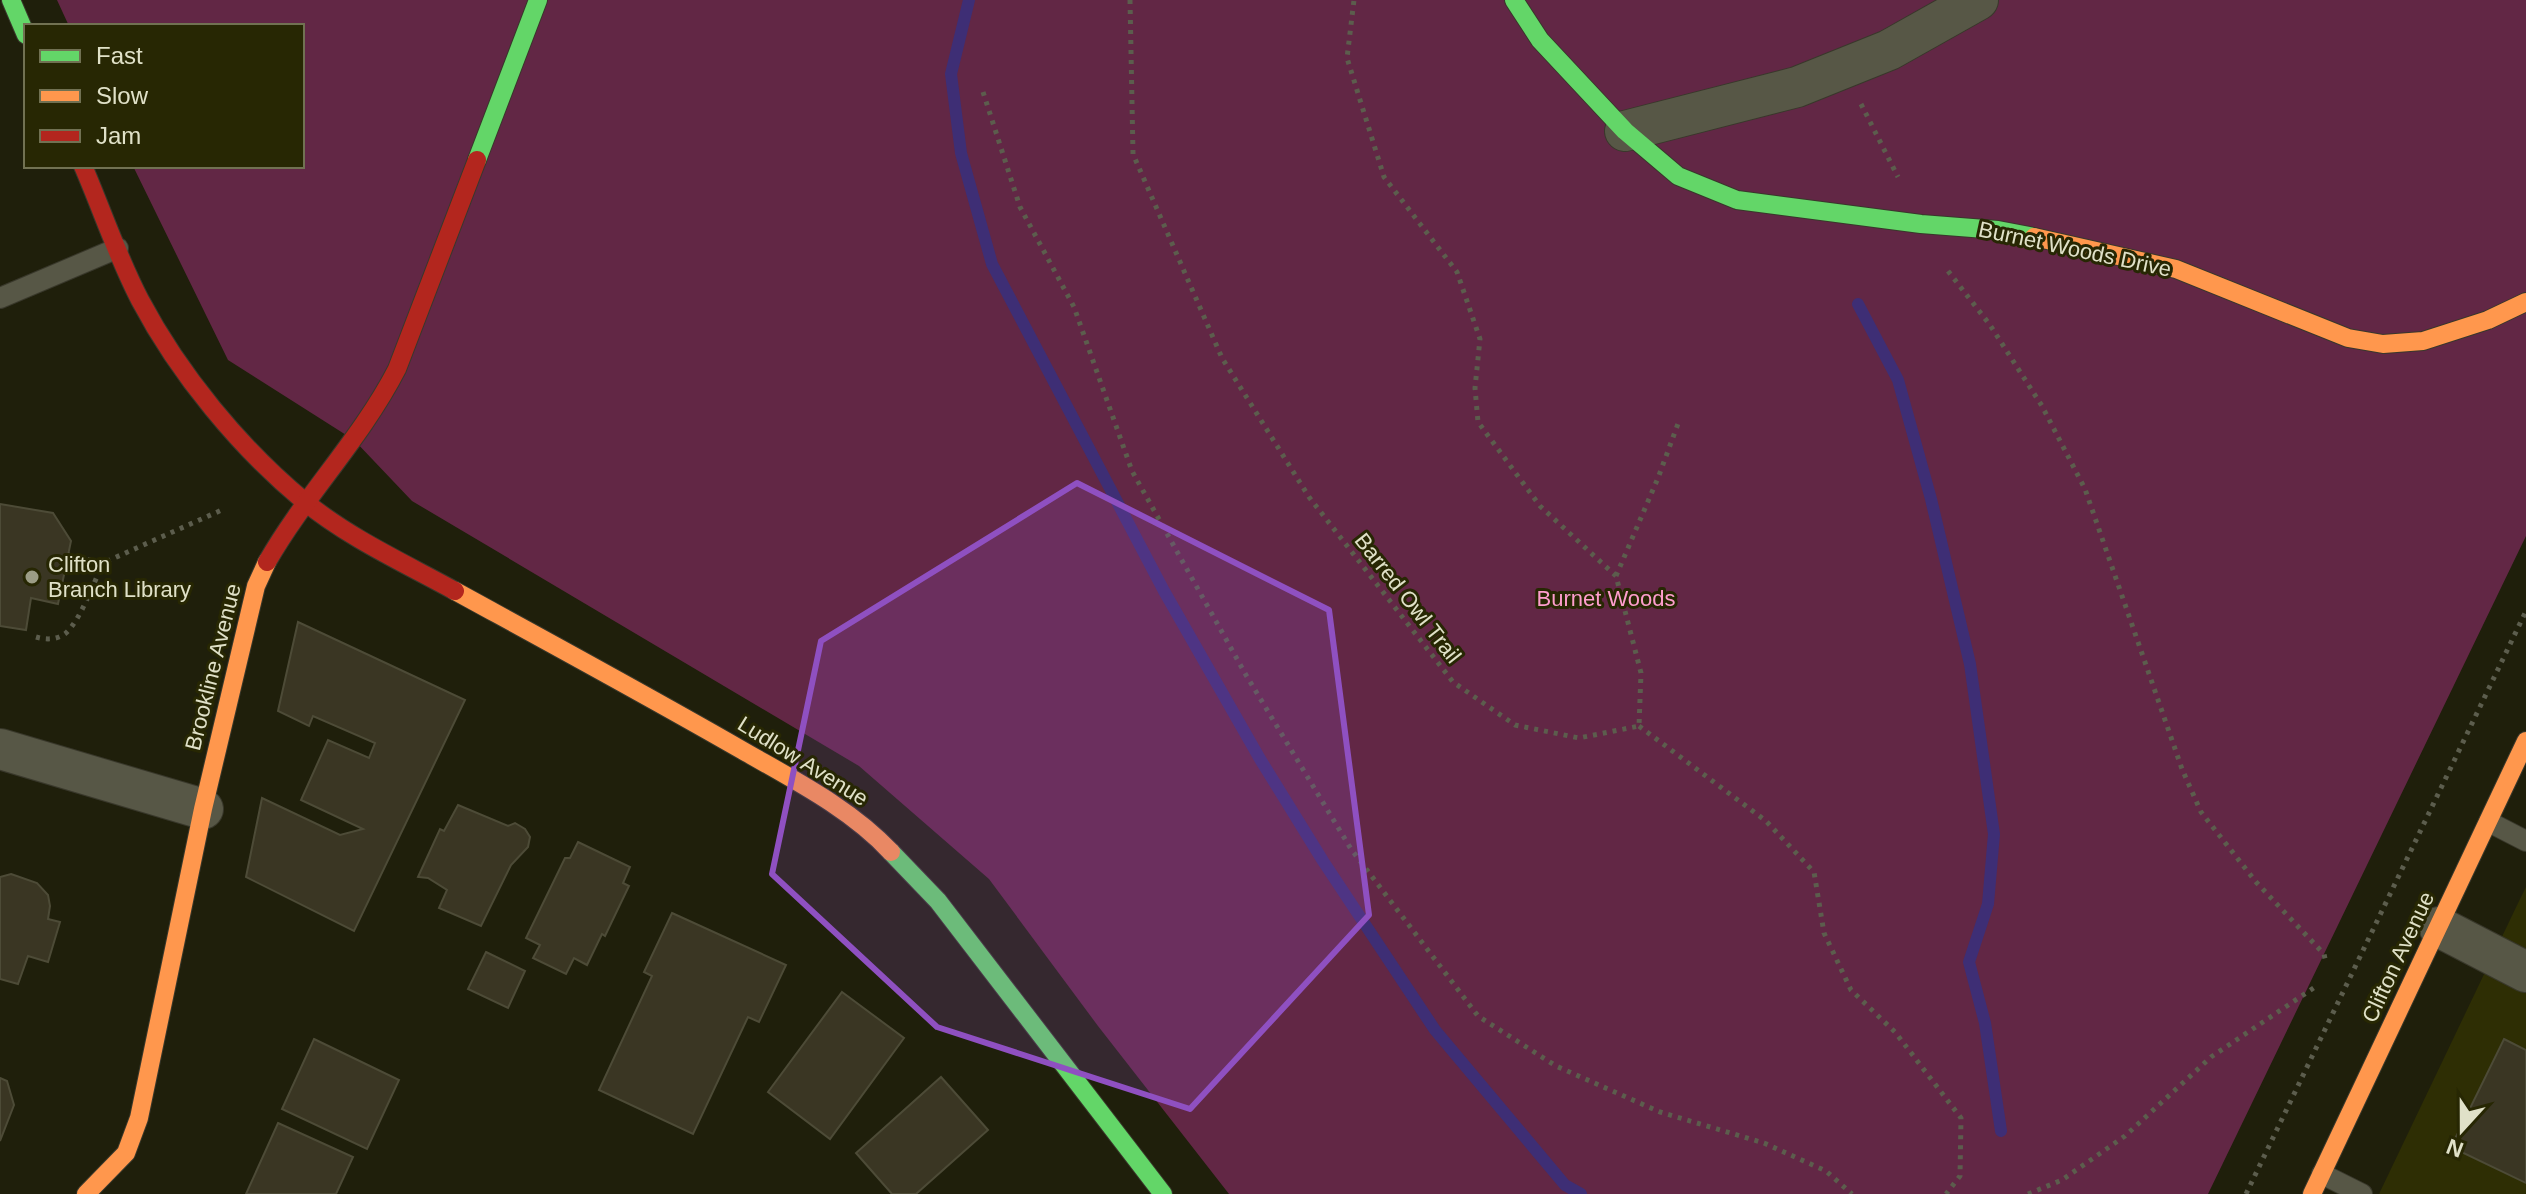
<svg xmlns="http://www.w3.org/2000/svg" width="2526" height="1194" viewBox="0 0 2526 1194" font-family="Arial,sans-serif">
	<rect width="100%" height="100%" fill="#1f1f0b"/>
	<!-- built -->
	<polygon fill="#2e2e04" points="2526,887 2526,1194 2379,1194 2520,899"/>
	<!-- green -->
	<polygon fill="#622745" points="57,0 2526,0 2526,536 2208,1194 1229,1194 1098,1026 989,879 859,766 412,501 354,440 228,360 133,166 302,166 302,26 69,26"/>
	<g fill="none" stroke-linecap="round" stroke-linejoin="round">
		<!-- stream -->
		<g stroke="#3e2e75" stroke-width="12">
			<polyline points="969,0 951,74 961,153 992,264 1164,591 1260,759 1323,861 1435,1030 1565,1185 1581,1194"/>
			<polyline points="1858,304 1898,380 1931,499 1970,664 1994,834 1988,904 1969,962 1985,1023 2001,1131"/>
		</g>
	</g>
	<!-- building -->
	<g fill="#3a3623" stroke="#4d4b37" stroke-width="2">
		<polygon points="0,504 53,513 71,541 58,604 31,598 26,630 0,626"/>
		<polygon points="298,622 465,700 354,931 246,877 262,798 340,835 363,829 301,800 328,740 369,758 375,743 313,716 309,726 278,711"/>
		<polygon points="458,805 508,826 515,823 525,829 530,837 528,847 511,865 481,926 439,908 447,890 428,878 418,877 440,829 444,831"/>
		<polygon points="578,842 630,867 623,883 629,886 605,936 602,934 587,965 574,958 566,974 533,958 540,945 526,938 565,858 570,858"/>
		<polygon points="11,874 37,883 48,895 50,906 48,919 60,922 48,962 28,956 18,984 0,979 0,877"/>
		<polygon points="672,913 786,965 759,1022 748,1017 693,1134 599,1090 652,976 644,972"/>
		<polygon points="486,952 525,971 508,1008 468,989"/>
		<polygon points="842,992 904,1038 830,1139 768,1092"/>
		<polygon points="314,1039 399,1080 367,1149 282,1109"/>
		<polygon points="2504,1039 2526,1050 2526,1183 2451,1147"/>
		<polygon points="941,1077 988,1130 916,1194 892,1194 856,1153"/>
		<polygon points="0,1078 7,1081 14,1105 0,1141"/>
		<polygon points="278,1123 353,1157 336,1194 246,1194"/>
	</g>
	<g fill="none" stroke-linecap="round" stroke-linejoin="round">
		<defs>
			<g id="lane">
				<polyline points="0,298 118,248"/>
				<polyline points="2489,822 2526,841"/>
				<polyline points="2322,1174 2362,1194"/>
			</g>
			<g id="street">
				<polyline points="1625,131 1797,87 1889,50 1978,0"/>
				<polyline points="0,749 203,809"/>
				<polyline points="2439,927 2526,972"/>
			</g>
			<g id="fast">
				<polyline points="11,0 26,35"/>
				<polyline points="1514,0 1540,40 1625,131 1678,176 1737,200 1921,224 1998,230 2034,237"/>
				<polyline points="477,160 538,0"/>
				<polyline points="891,852 938,901 1163,1194"/>
			</g>
			<g id="slow">
				<polyline points="2034,237 2176,269 2348,338 2383,344 2423,341 2488,320 2526,302"/>
				<path d="M455 591C550 643 646 695 740 749 792 779 850 808 891 852"/>
				<polyline points="86,1194 126,1153 139,1118 203,809 256,586 267,562"/>
				<polyline points="2312,1194 2526,741"/>
			</g>
			<g id="jam">
				<path d="M83 166C102 210 118 258 140 300 179 374 240 448 304 501 349 538 404 563 455 591"/>
				<path d="M267 562C306 494 361 439 397 369L477 160"/>
			</g>
		</defs>
		<!-- lane casing -->
		<use href="#lane" stroke="#39382b" stroke-width="22"/>
		<!-- street casing -->
		<use href="#street" stroke="#39382b" stroke-width="42"/>
		<!-- fast casing -->
		<use href="#fast" stroke="#39382b" stroke-width="20"/>
		<!-- slow casing -->
		<use href="#slow" stroke="#39382b" stroke-width="20"/>
		<!-- jam casing -->
		<use href="#jam" stroke="#39382b" stroke-width="20"/>
		<!-- path -->
		<g stroke="#5c5d4d" stroke-width="5" stroke-dasharray="4 6" stroke-linecap="butt">
			<polyline points="1130,0 1133,154 1222,358 1309,497 1453,682 1515,725 1579,738 1639,726 1641,673 1616,576 1540,506 1478,422 1475,388 1480,339 1457,272 1384,177 1347,58 1354,0"/>
			<polyline points="983,92 1020,207 1074,307 1132,471 1246,675 1351,849 1478,1016 1556,1066 1660,1112 1764,1143 1826,1171 1852,1194"/>
			<polyline points="1861,104 1898,177"/>
			<polyline points="1948,271 1990,325 2042,406 2085,489 2182,769 2201,812 2256,882 2324,954 2326,963"/>
			<polyline points="68,555 103,563 224,509"/>
			<polyline points="1616,576 1658,478 1679,421"/>
			<path d="M36 637C46 640 57 640 66 633 81 619 94 582 103 563"/>
			<polyline points="1639,726 1766,821 1814,872 1824,933 1851,990 1895,1032 1961,1118 1960,1176 1946,1194"/>
			<polyline points="2028,1194 2062,1180 2125,1136 2211,1057 2315,987"/>
			<polyline points="2246,1194 2526,611"/>
		</g>
		<!-- lane -->
		<use href="#lane" stroke="#575746" stroke-width="20"/>
		<!-- street -->
		<use href="#street" stroke="#575746" stroke-width="40"/>
		<!-- fast -->
		<use href="#fast" stroke="#63d668" stroke-width="18"/>
		<!-- slow -->
		<use href="#slow" stroke="#ff974d" stroke-width="18"/>
		<!-- jam -->
		<use href="#jam" stroke="#b3261e" stroke-width="18"/>
	</g>
	<!-- marked area -->
	<path fill="#8f50c1" fill-opacity="0.2" stroke="#8f50c1" stroke-width="6" stroke-linejoin="round" d="M1077 483 1329 610 1369 915 1190 1109 937 1027 772 874 821 641Z"/>
	<!-- markers -->
	<circle fill="#9c9d86" stroke="#272703" stroke-width="3" cx="32" cy="577" r="8"/>
	<g text-anchor="middle" dominant-baseline="central" stroke-width="6" stroke-linejoin="round" paint-order="stroke">
		<!-- street labels -->
		<g font-size="22" fill="#e0e1c8" stroke="#272703">
			<text transform="translate(2075 249) rotate(12)">Burnet Woods Drive</text>
			<text transform="translate(1408 598) rotate(52)">Barred Owl Trail</text>
			<text transform="translate(213 667) rotate(-76)">Brookline Avenue</text>
			<text transform="translate(803 761) rotate(32)">Ludlow Avenue</text>
			<text transform="translate(2398 957) rotate(-65)">Clifton Avenue</text>
		</g>
		<!-- poi labels -->
		<g font-size="22" fill="#e0e1c8" stroke="#272703" text-anchor="start">
			<text x="48" y="564">Clifton<tspan x="48" dy="25">Branch Library</tspan></text>
		</g>
		<!-- park labels -->
		<g font-size="22" fill="#fe9dcd" stroke="#272703">
			<text x="1606" y="598">Burnet Woods</text>
		</g>
	</g>
	<!-- legend -->
	<rect x="24" y="24" width="280" height="144" fill="#272703" stroke="#717152" stroke-width="2"/>
	<rect x="40" y="50" width="40" height="12" fill="#63d668" stroke="#717152" stroke-width="2"/>
	<text x="96" y="64" font-size="24" fill="#e0e1c8">Fast</text>
	<rect x="40" y="90" width="40" height="12" fill="#ff974d" stroke="#717152" stroke-width="2"/>
	<text x="96" y="104" font-size="24" fill="#e0e1c8">Slow</text>
	<rect x="40" y="130" width="40" height="12" fill="#b3261e" stroke="#717152" stroke-width="2"/>
	<text x="96" y="144" font-size="24" fill="#e0e1c8">Jam</text>
	<!-- north arrow -->
	<g transform="translate(2462 1130) rotate(201)" stroke="#272703" stroke-width="6" paint-order="stroke">
	<path d="M0-6L14 30L0 20L-14 30Z" fill="#e0e1c8"/>
	<text y="-12" font-size="22" font-weight="bold" text-anchor="middle" fill="#e0e1c8">N</text>
	</g>
</svg>
